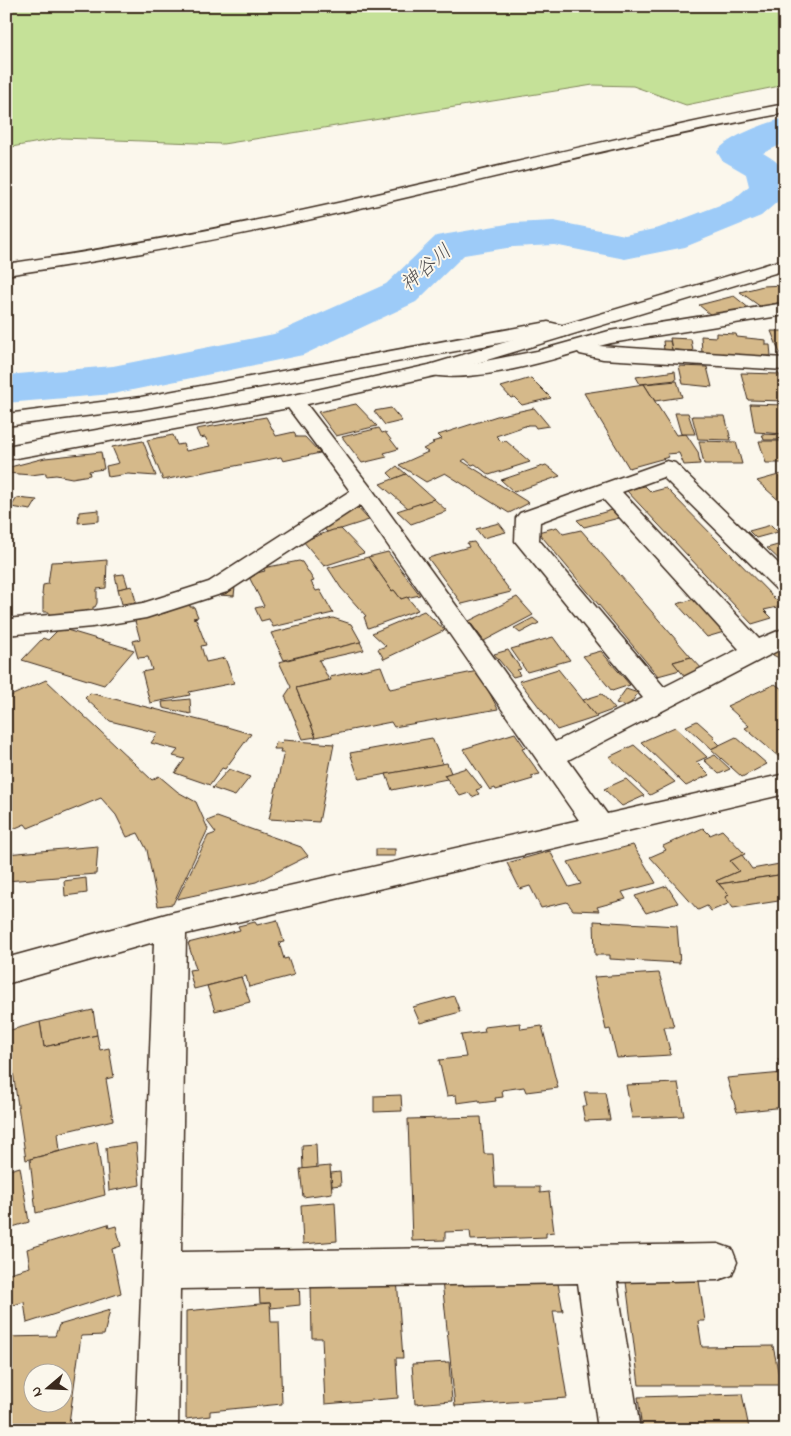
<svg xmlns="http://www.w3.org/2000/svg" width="791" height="1436" viewBox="0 0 791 1436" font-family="'Indie Flower','Klee One',sans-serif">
	<rect width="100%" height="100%" fill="#fbf7ec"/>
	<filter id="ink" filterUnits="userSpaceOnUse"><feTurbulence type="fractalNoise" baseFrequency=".02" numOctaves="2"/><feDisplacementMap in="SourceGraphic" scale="10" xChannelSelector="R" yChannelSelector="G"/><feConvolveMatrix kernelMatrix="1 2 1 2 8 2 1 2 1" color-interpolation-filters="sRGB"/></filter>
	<g filter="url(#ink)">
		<!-- green -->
		<polygon fill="#c5e198" stroke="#80865b" points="6,6 785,6 785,85 686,105 633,86 593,85 223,144 62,138 6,148"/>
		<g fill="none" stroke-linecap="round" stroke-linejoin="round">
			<!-- river -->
			<path fill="#9dcbf8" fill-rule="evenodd" d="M785 118V143L763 153C784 165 785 170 785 194L783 197 761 216 685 247 625 259 554 245 513 247 464 255 416 302 303 355 113 394 6 403V375L113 366 274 334 386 284 436 236 513 223 554 221 625 235 659 228 733 200 749 186 746 174 722 160 717 152C727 137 766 123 785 118Z"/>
		</g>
		<!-- building -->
		<g fill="#d5b98a" stroke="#3b2a1e" fill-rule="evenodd">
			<polygon points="784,285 785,301 761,307 740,292 763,286"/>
			<polygon points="734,296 750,309 712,316 699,305"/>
			<polygon points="771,331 785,331 785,359 782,358"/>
			<polygon points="716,333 736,334 737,337 766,340 766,345 770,345 771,356 702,354 701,336 716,337"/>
			<polygon points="670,338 691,339 693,351 672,350"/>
			<polygon points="663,341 670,341 672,350 664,350"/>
			<polygon points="679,366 707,367 712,387 683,384"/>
			<polygon points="675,371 676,380 640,384 636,377"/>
			<polygon points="741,373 779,374 785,393 785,401 748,400"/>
			<polygon points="531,378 551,398 522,405 514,397 511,398 501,387"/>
			<polygon points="677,381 682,397 655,401 644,384"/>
			<polygon points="644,384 676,435 686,434 698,452 700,464 684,465 679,453 667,454 669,457 629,468 584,393"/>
			<polygon points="356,404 377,426 336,436 318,412"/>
			<polygon points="750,404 785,405 785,434 755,432"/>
			<polygon points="391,408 402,421 385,425 374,411"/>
			<polygon points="534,408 549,426 536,428 534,425 528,425 496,436 502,442 506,441 530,462 489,475 475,464 472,465 465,459 462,461 529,503 509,513 445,473 426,482 399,465 428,452 423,449 434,443 432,442 442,439 438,435 497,416"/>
			<polygon points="675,413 688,413 695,434 681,434"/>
			<polygon points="692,416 725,416 731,440 698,439"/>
			<polygon points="266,417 276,436 294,432 296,437 305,437 320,453 283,461 281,457 163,480 147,440 173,435 177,445 183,444 186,451 210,446 205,437 200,438 196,429"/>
			<polygon points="379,428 382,433 385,432 398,449 384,453 387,457 362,463 342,437"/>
			<polygon points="762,434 785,435 785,440 764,440"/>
			<polygon points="143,441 156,476 128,474 108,477 106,466 119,463 112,447"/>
			<polygon points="699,441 736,442 742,464 704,464"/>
			<polygon points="759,441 785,441 785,463 766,463"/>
			<polygon points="101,452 104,469 89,471 90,475 72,478 56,475 46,476 46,473 31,475 6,473 6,468 45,458"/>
			<polygon points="546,465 560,476 514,492 501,480"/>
			<polygon points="397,466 406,474 394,479 388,473"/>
			<polygon points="406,474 434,499 408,508 380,484"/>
			<polygon points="782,474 785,476 783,504 757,481"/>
			<polygon points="645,486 651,492 666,488 782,606 764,610 772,618 752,624 626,490"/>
			<polygon points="17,498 37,500 31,510 11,507"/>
			<polygon points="434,499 447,511 411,524 397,511"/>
			<polygon points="357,507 369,520 341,529 327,532 321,525 331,517"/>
			<polygon points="99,510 99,521 78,523 79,512"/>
			<polygon points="612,510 619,518 584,527 577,520"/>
			<polygon points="499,523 506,532 483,538 476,529"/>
			<polygon points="771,525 778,532 756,538 749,531"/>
			<polygon points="557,527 563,534 581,530 691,657 673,662 680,670 658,676 538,532"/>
			<polygon points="341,529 364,553 324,566 303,541 333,530"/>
			<polygon points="474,542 511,592 462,604 428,558 469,547 467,543"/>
			<polygon points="785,543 785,565 767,548"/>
			<polygon points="388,552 420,595 401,599 394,590 392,591 368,557"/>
			<polygon points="368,557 392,591 394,590 401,599 407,597 418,610 368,628 364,617 366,616 341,588 328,568"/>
			<polygon points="107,560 106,588 97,589 97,603 95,607 93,607 93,615 48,620 49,612 43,612 43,595 42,595 43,585 48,584 51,562 73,561 72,563"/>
			<polygon points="299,561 302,562 314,581 311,582 316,591 320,590 333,613 273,627 269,619 261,621 255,608 264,606 248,575 265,571 263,568"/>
			<polygon points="124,574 128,587 118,589 115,575"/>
			<polygon points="132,586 136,602 122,604 118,589"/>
			<polygon points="221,587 235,587 234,596 219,595"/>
			<polygon points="517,597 533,615 484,641 469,621"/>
			<polygon points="694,599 724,632 707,637 677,604"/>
			<polygon points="190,604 190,607 194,607 198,617 193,618 196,619 206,645 201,646 206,662 225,658 234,683 189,692 190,695 150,703 142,672 152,670 148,657 138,658 133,641 140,639 135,621 168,612 167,609"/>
			<polygon points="424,611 445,630 384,659 378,649 386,646 372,633"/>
			<polygon points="333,618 351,624 361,642 284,660 271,633"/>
			<polygon points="533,618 539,623 520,633 514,628"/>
			<polygon points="60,628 134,650 104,685 22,660 43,638 48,640"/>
			<polygon points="553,637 570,660 527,672 511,649"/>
			<polygon points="360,642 364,650 319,660 329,680 296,688 316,737 303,739 285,696 291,687 279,662"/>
			<polygon points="785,646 785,656 781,659 771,654"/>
			<polygon points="508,650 521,669 517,670 520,675 513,677 494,654"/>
			<polygon points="601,651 630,685 612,691 583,656"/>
			<polygon points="691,657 704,671 685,677 673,662"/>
			<polygon points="381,666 390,689 478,671 498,709 394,727 391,722 316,737 296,688 331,680 330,677"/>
			<polygon points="558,669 583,700 597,717 557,730 519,681"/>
			<polygon points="46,680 152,780 159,776 178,792 196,802 208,829 173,904 158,906 147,850 138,833 127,837 116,815 101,798 28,828 25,824 6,832 6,698"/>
			<polygon points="775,684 785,691 785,762 745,728 749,726 727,706"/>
			<polygon points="626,689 638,693 628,707 616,703"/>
			<polygon points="90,693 227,727 251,734 225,769 222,768 210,785 175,773 185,759 173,756 178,750 151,743 158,733 110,721 85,698"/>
			<polygon points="602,694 615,709 596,716 583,700"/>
			<polygon points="190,699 191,714 163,708 162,702"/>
			<polygon points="697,721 715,737 713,738 720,745 711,749 686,726"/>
			<polygon points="675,727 707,757 696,762 709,775 686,786 641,742"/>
			<polygon points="515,733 525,748 522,749 540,774 531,776 533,779 496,790 495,788 490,790 463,749"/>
			<polygon points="736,737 767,764 742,777 711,749"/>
			<polygon points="432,738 443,764 359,779 350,753"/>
			<polygon points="283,740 334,744 319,822 269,819 284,752 280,752 281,749 274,749 276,742 282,743"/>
			<polygon points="634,745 675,782 650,795 609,757"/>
			<polygon points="715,755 730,769 719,774 704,760"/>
			<polygon points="447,763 451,773 444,775 447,779 392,790 386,774"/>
			<polygon points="466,768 482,788 476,790 479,794 472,797 469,793 460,796 444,775"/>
			<polygon points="229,769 250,777 235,796 212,788"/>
			<polygon points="626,779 644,796 622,806 604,789"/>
			<polygon points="217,817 301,847 308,856 256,882 177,899 208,836 216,833 207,821"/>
			<polygon points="703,828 710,835 722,830 745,854 730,861 739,871 716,881 729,895 725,897 730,903 711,911 707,906 698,910 650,857 666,850 663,846"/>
			<polygon points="633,845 656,883 622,892 626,899 597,907 599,911 573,910 567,902 541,908 530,886 520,889 507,863 550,851 569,887 581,884 568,862"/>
			<polygon points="98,846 96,874 6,881 6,854"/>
			<rect x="376" y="849" width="19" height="7"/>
			<polygon points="742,855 752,869 785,863 785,874 719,884 716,881 739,871 730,861"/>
			<polygon points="785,874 785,900 733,908 725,897 729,895 719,884"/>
			<polygon points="86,878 87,893 65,896 64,881"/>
			<polygon points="667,886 678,903 646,913 635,896"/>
			<polygon points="277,920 284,942 279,943 284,959 288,958 294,975 249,987 246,976 194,989 189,970 196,969 188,943 240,930 238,926 255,922 257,925"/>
			<polygon points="594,921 677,926 680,963 610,959 610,955 595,955"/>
			<polygon points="659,973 674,1027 664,1027 671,1055 617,1058 610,1029 606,1030 594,977"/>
			<polygon points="241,977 250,1002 215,1011 207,986"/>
			<polygon points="454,996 460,1012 420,1023 413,1007"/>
			<polygon points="93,1010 97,1035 44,1047 40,1022"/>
			<polygon points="40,1022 44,1047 97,1035 100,1050 109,1048 114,1077 106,1079 113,1120 58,1133 60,1151 26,1160 7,1031"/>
			<polygon points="520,1023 521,1029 542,1026 558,1088 526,1092 524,1087 502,1090 503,1097 495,1098 496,1101 480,1103 479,1100 457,1103 456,1095 447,1096 439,1060 466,1057 461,1035 485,1032 484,1027"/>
			<polygon points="785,1058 785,1107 737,1112 727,1078 783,1073 778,1059"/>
			<polygon points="678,1083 684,1116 632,1118 626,1085"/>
			<polygon points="584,1092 605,1092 610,1120 585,1121 582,1106 587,1106"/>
			<polygon points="401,1095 402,1111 374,1112 374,1096"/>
			<polygon points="481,1117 484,1154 493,1154 495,1187 540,1187 540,1193 549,1192 554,1232 546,1233 546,1237 471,1240 470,1231 445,1232 445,1240 412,1241 408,1119"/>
			<polygon points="97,1142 105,1195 36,1213 30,1159"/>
			<polygon points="136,1143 140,1185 109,1191 106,1148"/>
			<polygon points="316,1144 317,1168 303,1169 302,1145"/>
			<polygon points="330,1166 332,1193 303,1197 300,1169"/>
			<polygon points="20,1167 29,1222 6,1229 6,1171"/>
			<polygon points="340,1172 341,1185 332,1186 331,1173"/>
			<polygon points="335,1202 337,1241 303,1244 301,1205"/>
			<polygon points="108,1224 109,1228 116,1226 121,1246 112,1249 121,1293 27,1323 24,1302 7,1307 10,1330 6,1331 6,1274 30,1267 27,1249"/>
			<polygon points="441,1271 557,1278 563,1311 553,1311 567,1398 455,1406"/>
			<polygon points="625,1274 698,1274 705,1321 698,1321 702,1347 773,1346 781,1385 639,1385"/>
			<polygon points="397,1279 403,1358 396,1358 398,1398 325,1404 322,1338 312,1338 311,1285"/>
			<polygon points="299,1280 300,1305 271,1308 270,1303 260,1303 259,1284"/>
			<polygon points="270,1303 271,1322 279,1322 282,1404 210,1411 210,1416 186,1419 186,1311"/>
			<path d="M110 1310 104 1335 81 1336 68 1430H6V1337L55 1336 59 1325ZM32 1374H62V1404H32Z"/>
			<polygon points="449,1362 452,1401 415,1404 412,1364"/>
			<polygon points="742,1394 749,1428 729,1430 642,1430 638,1397"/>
		</g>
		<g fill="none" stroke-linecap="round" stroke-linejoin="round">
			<defs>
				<g id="minor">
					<path d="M785 104V113C641 140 499 177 356 209 240 236 124 258 6 275V264C124 247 240 225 356 199 499 167 641 131 785 104Z"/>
					<path d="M785 303V315L611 343 599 346 785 358V370L603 359 580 354 578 352C538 364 467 384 427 374L424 370 427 366 434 364 460 366 537 351 609 331Z"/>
					<polygon points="548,322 569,327 572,331 569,335 562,337 548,334 141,409 6,426 6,414 141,397"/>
					<path d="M294 395 301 397 371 488 555 742 643 698 515 541 516 518 520 513 667 461 675 463 785 570V592L776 589 663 477 622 492 759 639 785 628V647L568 760 607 814 785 774V794L186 934 181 1252 718 1244 732 1249 737 1262 732 1275 718 1280 617 1282 640 1430H598L578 1283 180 1289 178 1430H136L154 942 6 984V958L170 913 579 820 360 505 227 592 146 618 92 627 6 635V619L92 611 143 603 209 582 350 491 283 401 287 397ZM603 499 739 649 664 687 539 540 540 522Z"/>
				</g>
				<polygon id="tertiary" points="785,259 785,270 434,376 294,407 6,460 6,446 294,395 429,365"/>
			</defs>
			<!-- minor casing -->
			<use href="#minor" stroke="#3b2a1e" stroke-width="3"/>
			<!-- tertiary casing -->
			<use href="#tertiary" stroke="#3b2a1e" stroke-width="3"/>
			<!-- minor -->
			<use href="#minor" fill="#fbf7ec" fill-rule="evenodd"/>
			<!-- tertiary -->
			<use href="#tertiary" fill="#fbf7ec" fill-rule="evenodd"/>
		</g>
	</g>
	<g text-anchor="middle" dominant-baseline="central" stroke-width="4" stroke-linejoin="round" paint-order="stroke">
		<!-- far-water labels -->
		<g font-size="20" font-style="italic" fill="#545254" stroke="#fbf7ec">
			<text transform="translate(427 269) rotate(-41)">神谷川</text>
		</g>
	</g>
	<!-- margin -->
	<rect width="791" height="1436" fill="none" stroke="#fbf7ec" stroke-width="25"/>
	<rect x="12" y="12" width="766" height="1411" fill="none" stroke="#3b2a1e" stroke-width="2" filter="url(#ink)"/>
	<!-- north arrow -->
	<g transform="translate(48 1388) rotate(251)"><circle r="24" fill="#fbf7ec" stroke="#aea59a"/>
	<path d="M0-4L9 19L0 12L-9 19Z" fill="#3b2a1e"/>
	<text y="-8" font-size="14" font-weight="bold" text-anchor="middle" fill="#3b2a1e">N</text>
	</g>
</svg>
